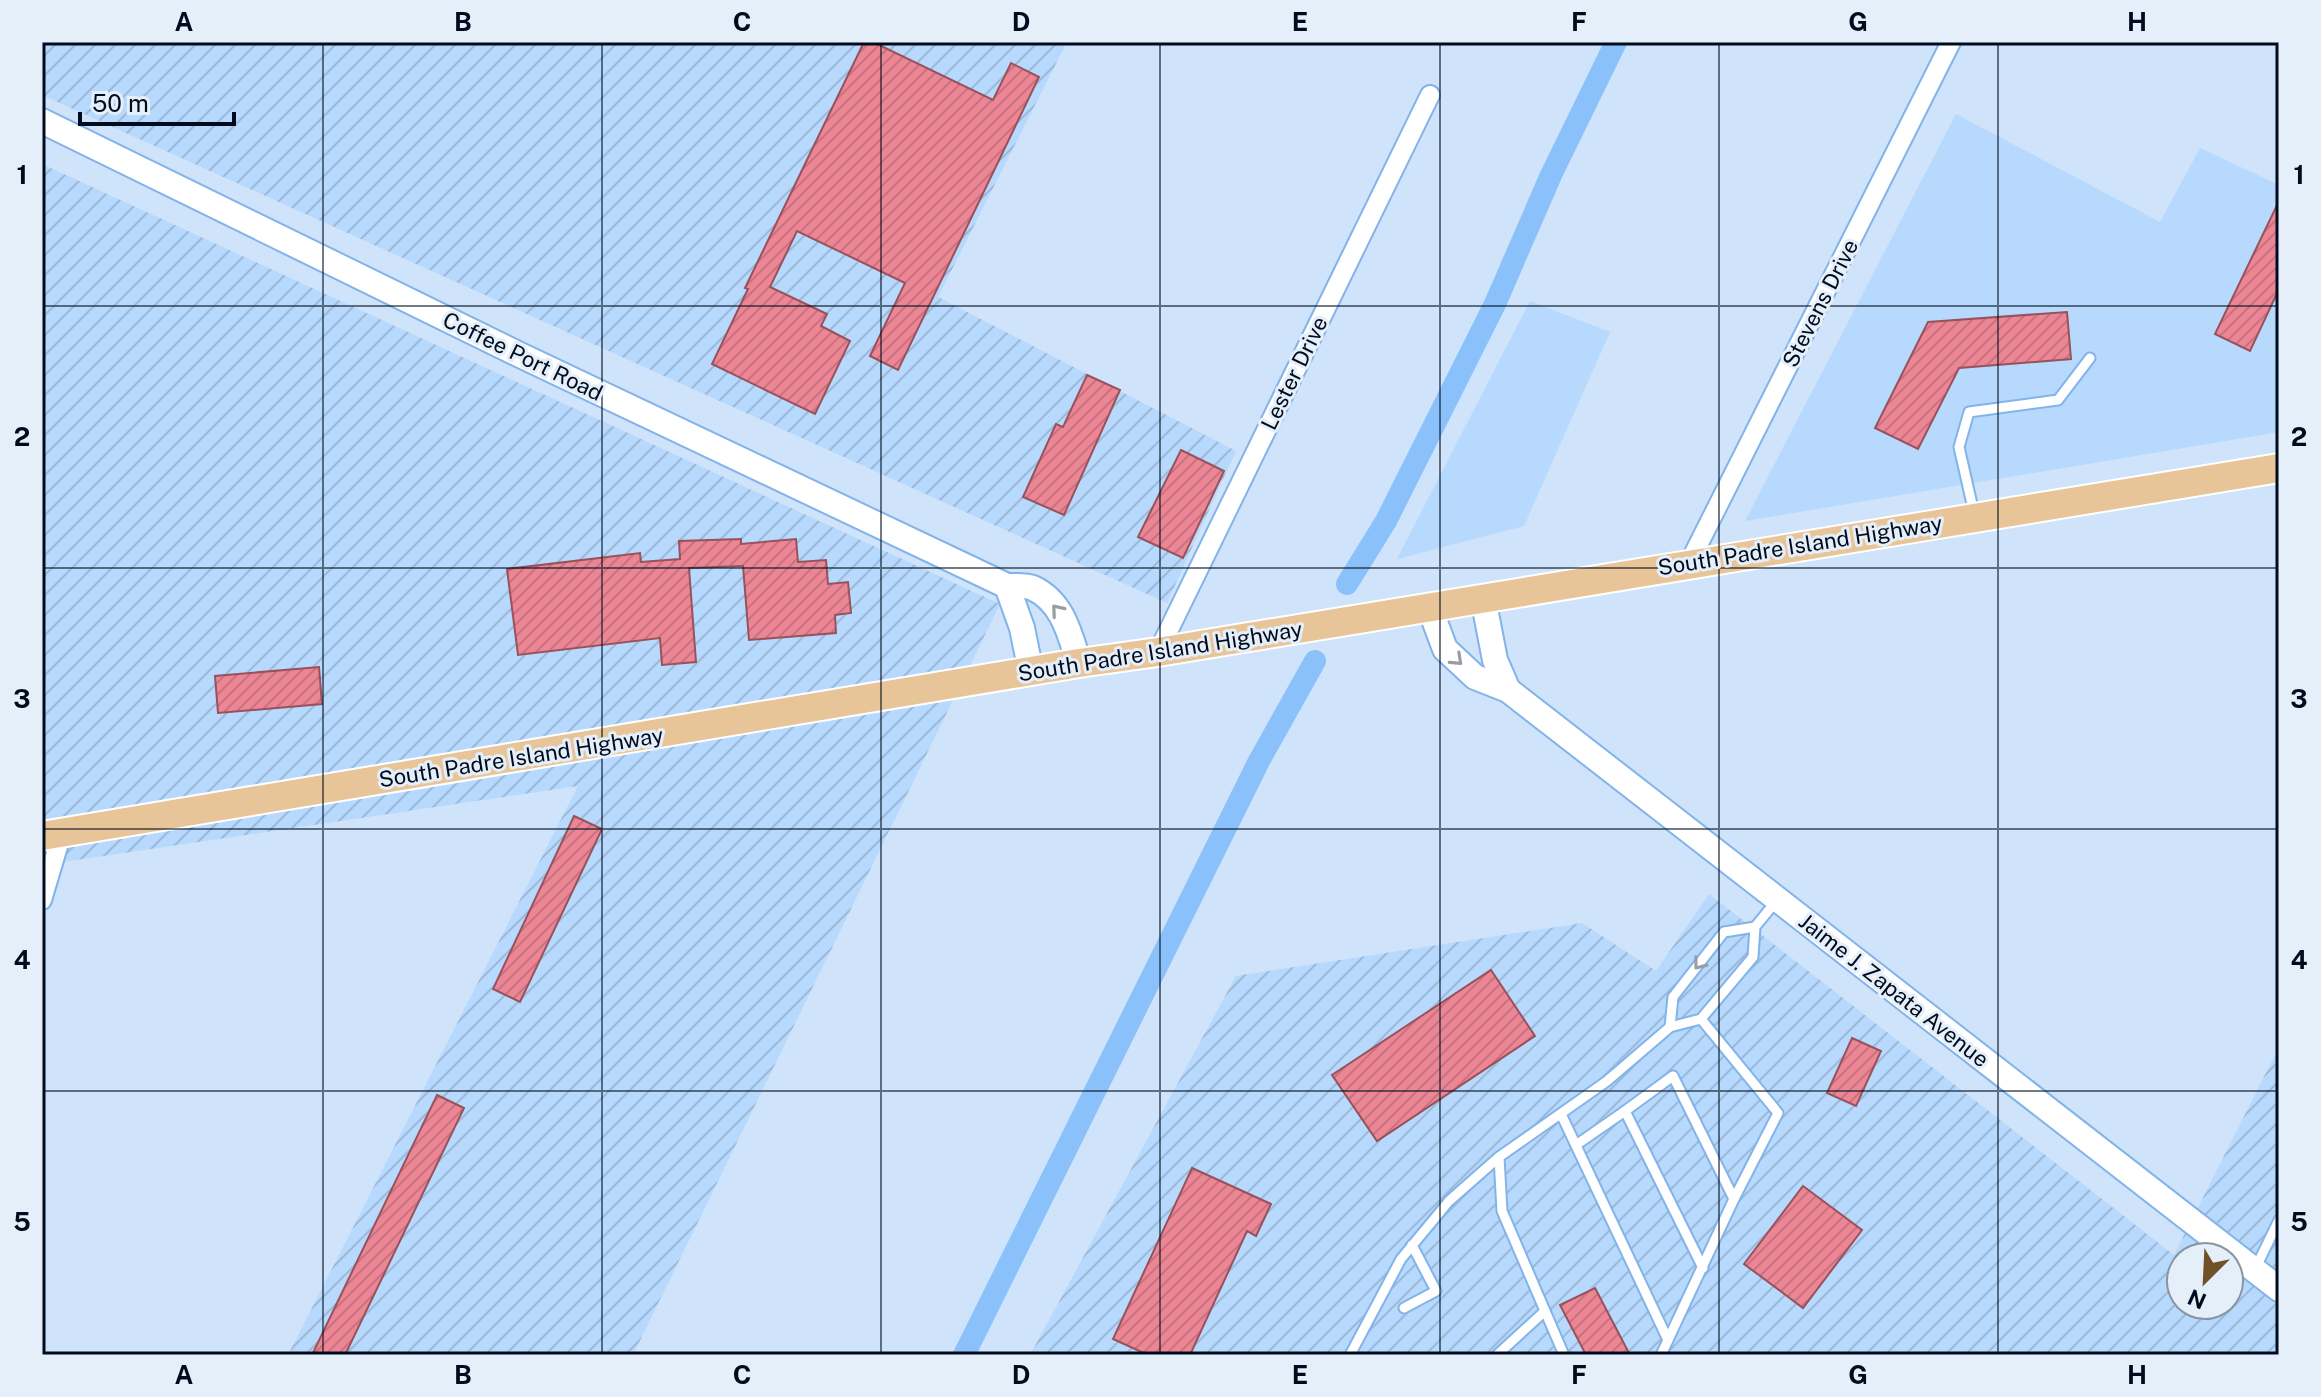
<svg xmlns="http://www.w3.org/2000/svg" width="2321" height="1397" viewBox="0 0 2321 1397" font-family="'Public Sans',sans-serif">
	<defs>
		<pattern id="industrial-furrows" width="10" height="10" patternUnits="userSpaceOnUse" patternTransform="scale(2)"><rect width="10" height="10" fill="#b7d9fd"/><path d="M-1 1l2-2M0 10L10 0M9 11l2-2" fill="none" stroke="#9cb9d8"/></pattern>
		<pattern id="building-hatch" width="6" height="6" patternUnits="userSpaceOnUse" patternTransform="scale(2)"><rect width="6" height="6" fill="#ec8695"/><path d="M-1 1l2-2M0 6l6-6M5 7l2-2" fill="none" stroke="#c97280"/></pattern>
	</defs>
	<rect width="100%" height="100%" fill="#cfe3fa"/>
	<!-- built -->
	<g fill="#b7d9fd">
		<polygon points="1956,114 2160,222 2200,148 2279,185 2279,432 1745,521"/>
		<polygon points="1530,301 1610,332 1524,526 1397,559"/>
	</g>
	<!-- industrial -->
	<g fill="url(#industrial-furrows)" fill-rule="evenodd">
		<polygon points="42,42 1067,42 938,297 1236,451 1167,603 42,95"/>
		<polygon points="42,164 1000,604 633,1355 288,1355 578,786 42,865"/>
		<path d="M1709 894 2174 1255 2279 1047V1355H1030L1236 976 1582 923 1656 971ZM2181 1257H2229V1305H2181Z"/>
	</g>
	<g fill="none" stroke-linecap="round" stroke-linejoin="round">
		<!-- canal -->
		<g stroke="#8bc1fb" stroke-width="22">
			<polyline points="1347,584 1386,521 1495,304 1551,175 1616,42"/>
			<polyline points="964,1355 1259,761 1315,661"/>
		</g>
	</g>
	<!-- building -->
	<g fill="url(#building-hatch)" stroke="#98525c" stroke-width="2">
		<polygon points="864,42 873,42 993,100 1011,63 1039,77 898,370 870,356 905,283 797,231 770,287 827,314 821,326 850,341 815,414 712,364 748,289 745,288"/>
		<polygon points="2279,201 2279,289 2250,351 2215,334"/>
		<polygon points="2067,312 2071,359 1959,368 1918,449 1875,428 1928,322"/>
		<polygon points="1087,375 1120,390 1064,515 1023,497 1056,424 1063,427"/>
		<polygon points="1181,450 1224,471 1183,558 1138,537"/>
		<polygon points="741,539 741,544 796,539 798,562 826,560 828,584 848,582 851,613 835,615 836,633 749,640 743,566 689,568 696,662 662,665 660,638 518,655 507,569 640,553 641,562 680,559 679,541"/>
		<polygon points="319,667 322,704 218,713 215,676"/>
		<polygon points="574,816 602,829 520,1002 493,989"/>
		<polygon points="1491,970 1535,1036 1377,1141 1332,1075"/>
		<polygon points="1852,1038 1881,1051 1856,1106 1827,1093"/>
		<polygon points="437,1095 464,1108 345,1355 312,1355"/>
		<polygon points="1192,1168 1271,1204 1256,1236 1247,1231 1190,1355 1148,1355 1113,1339"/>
		<polygon points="1803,1186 1862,1230 1803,1308 1744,1264"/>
		<polygon points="1595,1288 1630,1355 1586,1355 1560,1305"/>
	</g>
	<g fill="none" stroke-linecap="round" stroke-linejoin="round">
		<defs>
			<g id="lane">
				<polyline points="1974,513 1959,447 1969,412 2058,400 2090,358"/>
				<polyline points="1670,1027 1673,997 1724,932 1755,927"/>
				<polyline points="1561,1114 1668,1340"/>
				<polyline points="1576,1145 1625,1111"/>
				<polyline points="2256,1267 2279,1220"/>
				<polyline points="1703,1268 1625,1111 1673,1076 1734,1199"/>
				<polyline points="1404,1308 1436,1291 1412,1245"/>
				<polyline points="1350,1355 1401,1259 1449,1201 1499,1157"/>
				<polyline points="1497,1355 1545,1311"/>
				<polyline points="1564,1355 1502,1211 1499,1157 1607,1081 1670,1027 1701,1019 1753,957 1755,927 1777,900"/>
				<polyline points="1661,1355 1734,1199 1778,1113 1701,1019"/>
			</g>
			<g id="street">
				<polyline points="1689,563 1951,42"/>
				<polyline points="1158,652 1430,95"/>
				<polyline points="42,900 62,833"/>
			</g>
			<g id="secondary">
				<path d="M42 121 520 355 1007 586C1015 586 1026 585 1033 588 1063 602 1070 635 1079 663"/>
				<polyline points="1007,586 1022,628 1031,672"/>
				<polyline points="1483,598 1495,660 1508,690"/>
				<polyline points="1429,606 1445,649 1475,677 1508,690 2279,1289"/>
			</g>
			<polyline id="primary" points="42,836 1079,663 1158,652 2279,468"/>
		</defs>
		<!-- lane casing -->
		<use href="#lane" stroke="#82b3e9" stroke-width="13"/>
		<!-- street casing -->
		<use href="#street" stroke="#82b3e9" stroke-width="22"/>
		<!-- secondary casing -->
		<use href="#secondary" stroke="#82b3e9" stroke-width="28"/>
		<!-- primary casing -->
		<use href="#primary" stroke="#fff" stroke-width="32"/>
		<!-- lane -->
		<use href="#lane" stroke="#fff" stroke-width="9"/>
		<!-- street -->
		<use href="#street" stroke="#fff" stroke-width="18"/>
		<!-- secondary -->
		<use href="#secondary" stroke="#fff" stroke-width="24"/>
		<!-- primary -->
		<use href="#primary" stroke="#e8c598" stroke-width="28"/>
	</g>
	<!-- one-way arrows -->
	<defs><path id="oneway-chevron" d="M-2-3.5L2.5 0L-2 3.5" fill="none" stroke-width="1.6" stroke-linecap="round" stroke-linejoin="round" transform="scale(2)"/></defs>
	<g stroke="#999ea5">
		<use href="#oneway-chevron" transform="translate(1057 610) rotate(-130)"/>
		<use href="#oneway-chevron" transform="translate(1457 660) rotate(43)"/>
		<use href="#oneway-chevron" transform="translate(1699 964) rotate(128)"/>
	</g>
	<!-- grid -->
	<path fill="none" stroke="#000c1e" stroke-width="2" stroke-opacity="0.55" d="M323 42V1355M602 42V1355M881 42V1355M1160 42V1355M1440 42V1355M1719 42V1355M1998 42V1355M42 306H2279M42 568H2279M42 829H2279M42 1091H2279"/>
	<g text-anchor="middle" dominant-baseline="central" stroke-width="6" stroke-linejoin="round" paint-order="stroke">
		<!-- street labels -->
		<g font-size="22" fill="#000c1e" stroke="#e5effa">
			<text transform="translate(1820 303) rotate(-63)">Stevens Drive</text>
			<text transform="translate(523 356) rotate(26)">Coffee Port Road</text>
			<text transform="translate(1294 373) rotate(-64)">Lester Drive</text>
			<text transform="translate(1800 545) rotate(-9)">South Padre Island Highway</text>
			<text transform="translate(1160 651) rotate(-9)">South Padre Island Highway</text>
			<text transform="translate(521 757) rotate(-9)">South Padre Island Highway</text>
			<text transform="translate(1894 990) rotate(38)">Jaime J. Zapata Avenue</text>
		</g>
	</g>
	<!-- border -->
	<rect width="2321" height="1397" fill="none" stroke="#e5effa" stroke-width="88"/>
	<!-- north arrow -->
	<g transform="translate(2205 1281) rotate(204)"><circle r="38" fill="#e5effa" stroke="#8994a2" stroke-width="2"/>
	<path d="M0-6L14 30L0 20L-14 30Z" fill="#715127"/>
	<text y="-12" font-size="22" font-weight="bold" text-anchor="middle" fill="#000c1e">N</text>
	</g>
	<!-- scale -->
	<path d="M80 112v12h154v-12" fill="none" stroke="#000c1e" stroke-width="4"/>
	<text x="92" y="112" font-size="24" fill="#000c1e" stroke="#e5effa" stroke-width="6" paint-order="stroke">50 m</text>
	<rect x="44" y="44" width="2233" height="1309" fill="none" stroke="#000c1e" stroke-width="3"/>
	<g font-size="26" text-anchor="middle" font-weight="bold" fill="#000c1e">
		<text x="184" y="31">A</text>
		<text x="463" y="31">B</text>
		<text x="742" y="31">C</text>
		<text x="1021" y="31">D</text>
		<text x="1300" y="31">E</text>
		<text x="1579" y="31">F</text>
		<text x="1858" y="31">G</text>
		<text x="2137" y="31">H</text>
		<text x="22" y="184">1</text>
		<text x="2299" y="184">1</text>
		<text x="22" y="446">2</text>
		<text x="2299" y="446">2</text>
		<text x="22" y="708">3</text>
		<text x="2299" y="708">3</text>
		<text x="22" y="969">4</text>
		<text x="2299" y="969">4</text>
		<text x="22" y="1231">5</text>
		<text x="2299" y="1231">5</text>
		<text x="184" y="1384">A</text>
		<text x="463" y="1384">B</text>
		<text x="742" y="1384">C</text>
		<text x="1021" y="1384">D</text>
		<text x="1300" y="1384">E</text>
		<text x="1579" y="1384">F</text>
		<text x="1858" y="1384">G</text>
		<text x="2137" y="1384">H</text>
	</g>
</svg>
